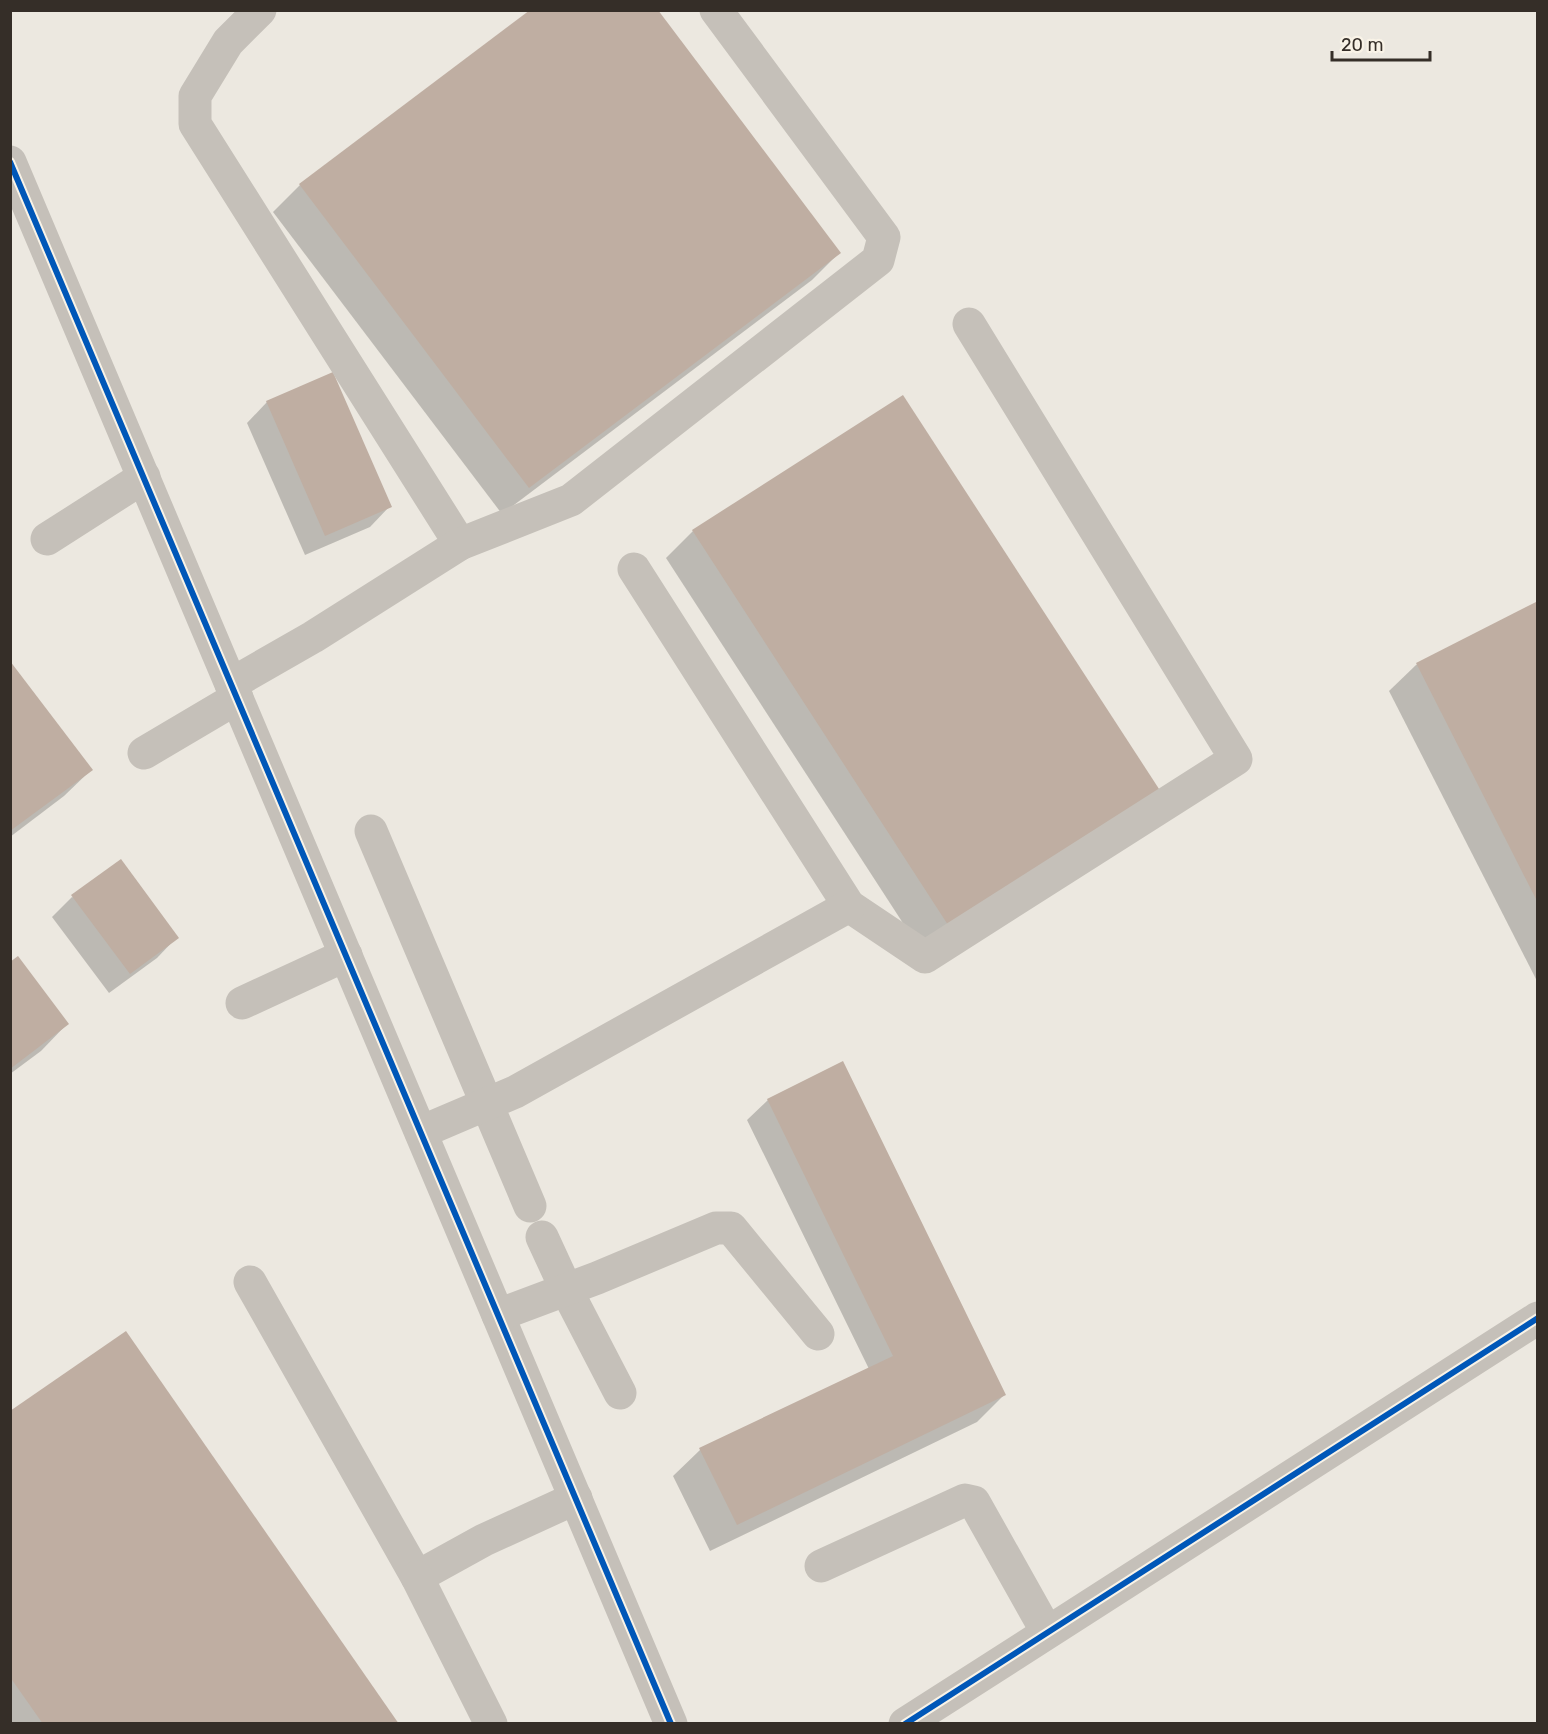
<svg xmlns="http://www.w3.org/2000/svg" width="1548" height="1734" viewBox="0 0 1548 1734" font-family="Rubik,sans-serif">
	<rect width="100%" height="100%" fill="#ece8e0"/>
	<!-- shadow -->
	<g fill="#0003">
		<polygon points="300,185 839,253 812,280 502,514 273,212"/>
		<polygon points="267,402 390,506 370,527 305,555 247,423"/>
		<polygon points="693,531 1132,819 923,954 666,558"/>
		<polygon points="1538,603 1538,983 1389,691 1416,665"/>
		<polygon points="10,664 91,770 64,796 10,837"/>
		<polygon points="72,897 177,937 157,958 109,993 52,917"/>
		<polygon points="10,964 67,1024 41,1051 10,1074"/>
		<polygon points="768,1100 1004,1395 977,1422 710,1551 673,1476 700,1450 869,1369 747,1120"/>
		<polygon points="10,1413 397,1724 10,1724"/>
	</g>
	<!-- building -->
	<g fill="#bfaea2">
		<polygon points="530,10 658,10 841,253 529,488 299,184"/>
		<polygon points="333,372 392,507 325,536 266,401"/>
		<polygon points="903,395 1161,792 950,928 692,530"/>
		<polygon points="1538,601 1538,903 1416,663"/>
		<polygon points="10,661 93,770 10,831"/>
		<polygon points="121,859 179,938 130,974 71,895"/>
		<polygon points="18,956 69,1024 10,1069 10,962"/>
		<polygon points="843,1061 1006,1395 737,1525 699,1448 893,1356 767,1099"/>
		<polygon points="126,1331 399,1724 43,1724 10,1677 10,1411"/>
	</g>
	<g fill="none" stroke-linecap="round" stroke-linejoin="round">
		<!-- minor -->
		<g stroke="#c5c0b9" stroke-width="33">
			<polyline points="260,10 228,42 195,96 195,124 460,544"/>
			<polyline points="10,162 671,1724"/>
			<polyline points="47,539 144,477"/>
			<polyline points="634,569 849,906 925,957 1236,759 969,324"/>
			<polyline points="231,684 313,637 460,544 571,500 878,260 884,237 716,10"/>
			<polyline points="144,753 237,698"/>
			<polyline points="371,831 530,1206"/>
			<polyline points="242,1003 346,955"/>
			<polyline points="421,1132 515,1092 849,906"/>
			<polyline points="542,1237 566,1289 620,1393"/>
			<polyline points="250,1282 417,1577 484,1540 576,1498"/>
			<polyline points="498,1315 597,1278 716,1228 731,1228 818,1334"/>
			<polyline points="821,1566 965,1500 974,1502 1047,1632"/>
			<polyline points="417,1577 491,1724"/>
			<polyline points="905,1724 1538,1318"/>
		</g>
		<defs>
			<g id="cycleway">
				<polyline points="10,162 671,1724"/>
				<polyline points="905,1724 1538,1318"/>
			</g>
		</defs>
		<!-- cycleway casing -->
		<use href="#cycleway" stroke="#f9f3e7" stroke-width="10"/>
		<!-- cycleway -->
		<use href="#cycleway" stroke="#0057b8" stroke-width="6"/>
	</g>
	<!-- border -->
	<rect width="1548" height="1734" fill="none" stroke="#352e28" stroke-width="24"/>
	<!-- scale -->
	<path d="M1332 51v9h98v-9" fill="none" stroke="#352e28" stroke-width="3"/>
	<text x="1341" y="51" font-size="18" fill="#352e28" stroke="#f9f3e7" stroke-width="4.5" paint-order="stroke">20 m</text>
</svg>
